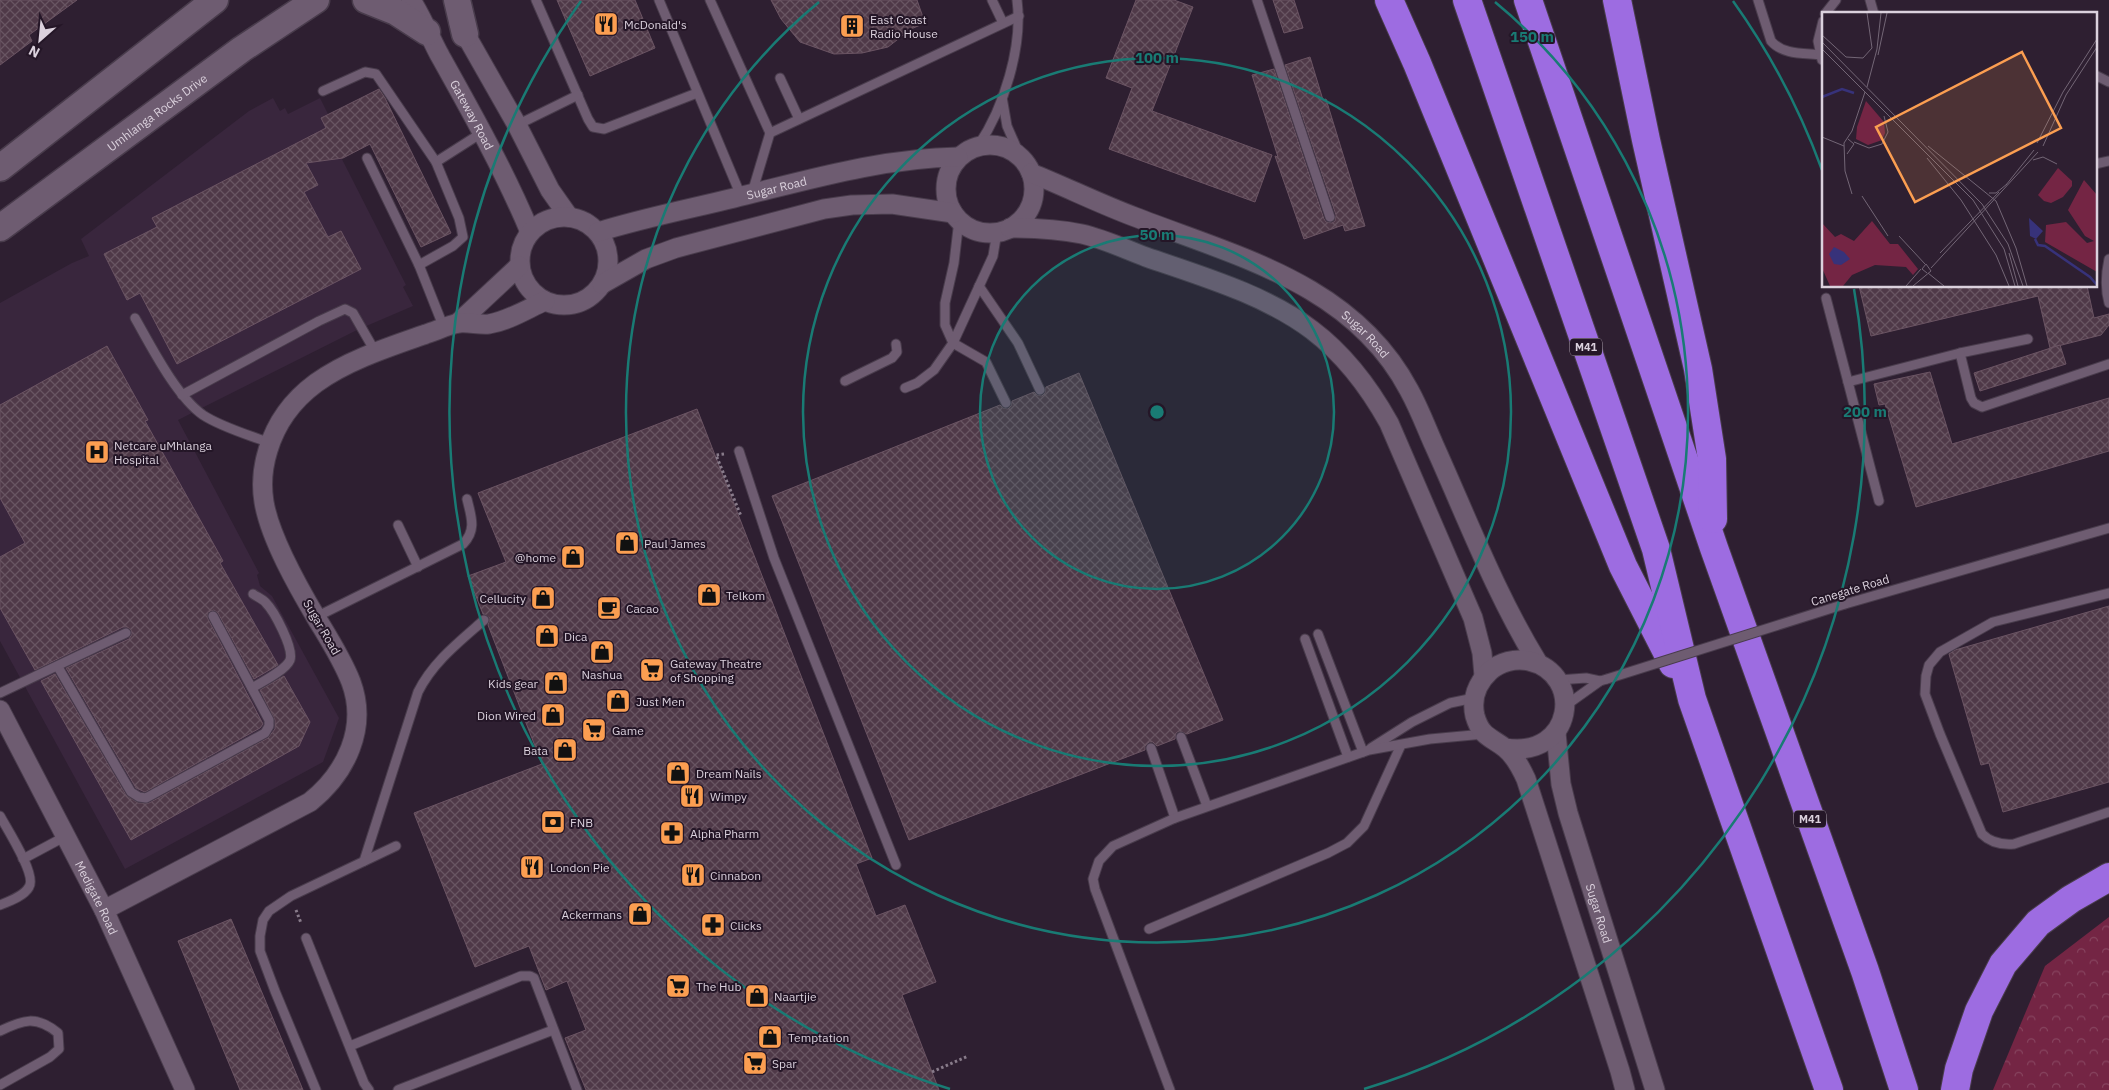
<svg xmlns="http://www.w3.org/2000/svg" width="2109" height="1090" viewBox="0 0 2109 1090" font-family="'IBM Plex Sans',sans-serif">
	<defs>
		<pattern id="forest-crowns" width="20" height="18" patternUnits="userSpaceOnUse" patternTransform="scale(1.25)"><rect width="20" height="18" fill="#742544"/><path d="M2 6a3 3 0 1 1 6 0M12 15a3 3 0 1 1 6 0" fill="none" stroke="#87445f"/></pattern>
		<pattern id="building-cross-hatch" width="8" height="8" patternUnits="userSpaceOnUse" patternTransform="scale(1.25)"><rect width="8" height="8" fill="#4f3948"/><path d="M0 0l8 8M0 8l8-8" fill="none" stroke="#685562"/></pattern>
	</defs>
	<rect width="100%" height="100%" fill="#2e1f31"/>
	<!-- built -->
	<polygon fill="#39263d" points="273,98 280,111 285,108 288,114 320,98 328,114 321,118 406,285 403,287 413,306 357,330 178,420 259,573 257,575 260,586 272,596 339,718 323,762 125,869 0,641 0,303 72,263 89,256 81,239 249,111"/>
	<!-- forest -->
	<polygon fill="url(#forest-crowns)" points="2109,917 2109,1090 1993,1090 2045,966"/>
	<!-- building -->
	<g fill="url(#building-cross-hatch)" stroke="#6b5463">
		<polygon points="0,0 77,0 29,35 32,41 0,65"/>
		<polygon points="557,0 635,0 655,48 590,76"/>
		<polygon points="771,0 917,0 925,23 911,29 888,47 862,53 834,54 800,42 781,19"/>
		<polygon points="1136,0 1174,0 1193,7 1152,111 1272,155 1255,202 1109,149 1132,88 1106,78"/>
		<polygon points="1273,0 1294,0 1303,28 1284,33"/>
		<polygon points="1310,57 1323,100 1326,99 1365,226 1345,231 1343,225 1304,239 1275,156 1278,157 1252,75 1274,69 1324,219 1326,222 1332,223 1335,221 1336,215 1285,65"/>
		<polygon points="379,89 385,98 451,233 421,247 370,144 343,158 306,163 318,185 304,192 328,237 341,231 361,269 177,364 140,293 127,300 104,254 157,227 152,218 326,128 321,118"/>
		<polygon points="1859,286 2087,286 2094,318 2109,314 2109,325 2101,335 2050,348 2038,296 1871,336"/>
		<polygon points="2060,345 2066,364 1980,391 1974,373"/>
		<polygon points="107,346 148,420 145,421 223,561 220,563 278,665 254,679 218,613 214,610 208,612 208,619 263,724 260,728 145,792 136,788 66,668 129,639 132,634 131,630 127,627 123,627 35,670 0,608 0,557 25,543 0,498 0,405"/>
		<polygon points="1930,372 1952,444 2109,398 2109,451 1916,507 1885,404 1879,405 1874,384"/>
		<polygon points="1079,373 1223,720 1187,734 1179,731 1176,733 1175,739 1157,746 1153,742 1149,742 1145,746 1145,750 909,840 772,496 1000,405 1003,408 1008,409 1011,406 1012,401 1034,392 1037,395 1042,396 1045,393 1046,387"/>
		<polygon points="697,409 872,858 856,864 876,916 905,905 936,982 902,995 939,1090 586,1090 565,1038 586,1030 567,981 546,990 529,946 475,967 414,813 542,764 488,625 490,618 483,614 468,576 506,562 478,493"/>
		<polygon points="2109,606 2109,782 2003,812 1989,763 1981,765 1949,654 1955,650"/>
		<polygon points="55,674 126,795 138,803 149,803 268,738 275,729 275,720 260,690 284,676 310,722 299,746 131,840 41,681"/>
		<polygon points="231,919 303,1090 240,1090 178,941"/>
	</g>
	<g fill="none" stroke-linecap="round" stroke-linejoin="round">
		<defs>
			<g id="service">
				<polyline points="536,0 588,119 593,127 604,129 697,93"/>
				<polyline points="659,0 741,196"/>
				<polyline points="710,0 770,133"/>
				<polyline points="992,0 1003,23"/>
				<polyline points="1257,0 1330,217"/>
				<path d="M1758 0 1771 41C1783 55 1804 53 1821 55"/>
				<polyline points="1870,0 1874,14"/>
				<polyline points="1825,14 1836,0"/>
				<polyline points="1822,60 1818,41 1823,21"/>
				<polyline points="2095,75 2109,82"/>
				<polyline points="780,78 799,119"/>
				<polyline points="323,91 365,72 376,74 436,162 459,218 463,237 453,246 419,265"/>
				<polyline points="1002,97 1007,126 1021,158"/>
				<polyline points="517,125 578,95"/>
				<path d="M978 146C1004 108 1023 46 1017 0"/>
				<polyline points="367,158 419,265 444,328"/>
				<polyline points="436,162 483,132"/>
				<polyline points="2095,164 2109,161"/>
				<polyline points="752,193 770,133 1019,16"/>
				<polyline points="959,220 954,263 945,303 945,325 953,343 986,362 1006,403"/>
				<path d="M2109 259C2106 273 2105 289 2109 303"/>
				<polyline points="979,286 1018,343 1040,390"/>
				<polyline points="1826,298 1848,382"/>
				<path d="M135 318C151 346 176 396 203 415 221 427 249 435 270 443"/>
				<polyline points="1960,353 2028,339"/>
				<polyline points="845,381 892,358 897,352 896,344"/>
				<polyline points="905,388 917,383 934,370 953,343 993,256 997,232"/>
				<polyline points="182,395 319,321 345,309 353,313 376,353"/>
				<polyline points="739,451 774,558 896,865"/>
				<polyline points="1879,501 1848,382 1960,353 1971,398 1974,403 1982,407 2109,364"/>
				<polyline points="398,525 418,567"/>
				<path d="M2109 593 1993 622 1940 652 1929 665 1926 676 1925 694 1940 734 1982 834C1991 843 2002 845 2014 844L2109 812"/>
				<polyline points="1845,604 2109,528"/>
				<path d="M316 617 463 544C477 530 471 516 467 499"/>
				<polyline points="1318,634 1363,752"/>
				<polyline points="1305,639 1348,757"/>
				<polyline points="58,667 131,792 139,797 146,798 265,733 269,726 269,720 213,616"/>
				<polyline points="1558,680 1586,678 1600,681 1607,679"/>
				<path d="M252 688C262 682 286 670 290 660 294 648 274 611 266 603 263 599 257 597 253 594"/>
				<polyline points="0,693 126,633"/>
				<polyline points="1565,706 1600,681"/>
				<polyline points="1181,737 1207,806"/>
				<polyline points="1151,748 1175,818"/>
				<polyline points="1371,748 1412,722 1450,703 1474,698"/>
				<path d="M0 816C7 829 37 875 29 887 24 896 10 901 0 905"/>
				<polyline points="23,859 66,836"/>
				<path d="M364 861 418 692C433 662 459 642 484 620"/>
				<polyline points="1149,929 1328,853 1347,843 1364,826 1401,745"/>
				<polyline points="306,938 364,1083 369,1090"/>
				<path d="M0 1031C23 1020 36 1015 58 1033L59 1049 50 1057 0 1085"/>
				<polyline points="350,1046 521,976 530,976 534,978 577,1090"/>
				<polyline points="316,1090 275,991 260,951 260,936 263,920 269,911 291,896 396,846"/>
				<polyline points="398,1090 553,1030"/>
				<polyline points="1170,1090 1095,889 1093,879 1099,861 1113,846 1175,818 1369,750 1430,739 1484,734"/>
			</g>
			<g id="minor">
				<path id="s1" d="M411 0C422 17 430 37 439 54 472 113 504 170 530 232"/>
				<polyline points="459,23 517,125 550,190 569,217"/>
				<circle cx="990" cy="189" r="44"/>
				<path id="s2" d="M1031 173C1066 187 1100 204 1135 217 1238 257 1353 284 1409 390 1419 408 1426 427 1434 445 1467 518 1496 595 1538 663"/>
				<circle cx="564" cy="261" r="44"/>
				<path d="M1010 228C1034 228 1058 229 1082 234 1104 239 1125 249 1146 257 1201 276 1266 295 1312 330 1345 355 1369 387 1389 423L1473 618 1482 653 1484 676"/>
				<path id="s3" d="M598 232C643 218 689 209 734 198 808 180 882 158 958 157"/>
				<polyline points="602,284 646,259 676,248 824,209 852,205 892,204 953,213"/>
				<polyline points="458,323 519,266"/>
				<path id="s4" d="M0 710 104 910 185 1090"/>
				<path id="s5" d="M1556 733 1561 784 1568 813 1655 1090"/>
				<path d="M1505 748C1574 759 1585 674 1529 661 1515 658 1500 662 1490 671 1477 683 1471 699 1475 716 1481 737 1491 737 1505 748 1515 756 1521 768 1526 779L1620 1071 1625 1090"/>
				<path d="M104 910 310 802C346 773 368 728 351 682 342 659 329 639 317 619 298 587 270 538 264 502 261 484 263 466 268 450 276 423 293 400 316 383 348 360 389 347 426 334 436 331 448 325 459 323 469 322 479 325 489 324 508 321 527 309 545 301"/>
			</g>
			<g id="secondary">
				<polyline points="366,0 396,12 427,32"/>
				<polyline points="457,0 465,34"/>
				<polyline points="0,168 215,0"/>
				<path id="s6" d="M0 228 242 49 316 0"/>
			</g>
			<g id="motorway">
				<polyline points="1389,0 1417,63 1623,566 1673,664"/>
				<polyline points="1467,0 1656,549 1692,699 1829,1090"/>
				<polyline points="1528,0 1714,548 1865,971 1904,1090"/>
				<polyline points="1617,0 1646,140 1698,369 1712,459 1713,519"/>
				<polyline points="1955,1090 1959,1069 1979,1011 2003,964 2038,923 2071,899 2109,877"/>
			</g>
		</defs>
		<!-- service casing -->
		<use href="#service" stroke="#493c4c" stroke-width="11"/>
		<!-- minor casing -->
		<use href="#minor" stroke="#493c4c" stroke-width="21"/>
		<!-- secondary casing -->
		<use href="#secondary" stroke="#493c4c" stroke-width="29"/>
		<!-- motorway casing -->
		<use href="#motorway" stroke="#493c4c" stroke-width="30"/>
		<!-- path -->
		<g stroke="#887b8a" stroke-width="3" stroke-dasharray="2.5 2.5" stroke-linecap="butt">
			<polyline points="724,454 716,455 741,516"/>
			<polyline points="296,910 301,923"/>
			<polyline points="932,1072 968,1056"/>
		</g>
		<!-- service -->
		<use href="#service" stroke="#6e5c71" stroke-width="9"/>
		<!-- minor -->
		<use href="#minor" stroke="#6e5c71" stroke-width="19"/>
		<!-- secondary -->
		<use href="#secondary" stroke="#6e5c71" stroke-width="26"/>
		<!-- motorway -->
		<use href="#motorway" stroke="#9d6ce1" stroke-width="28"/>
		<defs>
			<polyline id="service-bridge" points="1607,679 1845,604"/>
		</defs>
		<!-- service-bridge casing -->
		<use href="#service-bridge" stroke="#493c4c" stroke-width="11" stroke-linecap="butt"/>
		<!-- service-bridge -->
		<use href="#service-bridge" stroke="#6e5c71" stroke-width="9"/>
	</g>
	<!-- distance rings -->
	<circle cx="1157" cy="412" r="177" fill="#197b74" fill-opacity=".12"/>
	<g fill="none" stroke="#197b74" stroke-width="2.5">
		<circle cx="1157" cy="412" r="177"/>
		<circle cx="1157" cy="412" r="354"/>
		<path d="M1495 2A531 531 0 1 1 819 2"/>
		<path d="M950 1089A708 708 0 0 1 581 1M1733 1A708 708 0 0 1 1822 170M1854 289A708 708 0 0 1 1364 1089"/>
	</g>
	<!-- icons -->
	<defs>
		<symbol id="restaurant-square" viewBox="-11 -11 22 22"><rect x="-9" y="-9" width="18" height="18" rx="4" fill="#fb9e51" stroke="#241627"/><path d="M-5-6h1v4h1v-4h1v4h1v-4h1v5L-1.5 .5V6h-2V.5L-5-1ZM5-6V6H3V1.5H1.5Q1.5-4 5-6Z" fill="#111"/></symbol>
		<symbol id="building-square" viewBox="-11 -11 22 22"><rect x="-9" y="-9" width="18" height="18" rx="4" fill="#fb9e51" stroke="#241627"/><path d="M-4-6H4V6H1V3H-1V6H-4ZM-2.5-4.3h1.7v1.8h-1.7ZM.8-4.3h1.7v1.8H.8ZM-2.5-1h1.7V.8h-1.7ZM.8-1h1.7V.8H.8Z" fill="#111"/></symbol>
		<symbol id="hospital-square" viewBox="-11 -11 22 22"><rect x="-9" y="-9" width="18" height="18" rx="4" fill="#fb9e51" stroke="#241627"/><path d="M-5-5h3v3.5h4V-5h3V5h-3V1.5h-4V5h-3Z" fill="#111"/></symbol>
		<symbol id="shop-square" viewBox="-11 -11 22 22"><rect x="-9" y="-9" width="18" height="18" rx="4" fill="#fb9e51" stroke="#241627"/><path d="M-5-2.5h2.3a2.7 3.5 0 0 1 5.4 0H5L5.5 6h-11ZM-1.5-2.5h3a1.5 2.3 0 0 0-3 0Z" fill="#111"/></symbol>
		<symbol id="cafe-square" viewBox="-11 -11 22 22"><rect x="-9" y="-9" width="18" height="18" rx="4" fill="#fb9e51" stroke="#241627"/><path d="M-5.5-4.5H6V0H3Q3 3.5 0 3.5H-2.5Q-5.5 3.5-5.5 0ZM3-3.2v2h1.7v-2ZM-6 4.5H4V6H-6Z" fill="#111"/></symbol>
		<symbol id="supermarket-square" viewBox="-11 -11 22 22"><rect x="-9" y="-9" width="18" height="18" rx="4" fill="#fb9e51" stroke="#241627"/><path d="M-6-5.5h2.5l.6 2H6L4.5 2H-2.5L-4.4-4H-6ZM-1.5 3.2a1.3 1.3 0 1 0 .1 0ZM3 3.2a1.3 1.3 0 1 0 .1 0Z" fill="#111"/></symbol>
		<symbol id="bank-square" viewBox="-11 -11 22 22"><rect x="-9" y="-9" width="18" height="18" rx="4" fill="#fb9e51" stroke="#241627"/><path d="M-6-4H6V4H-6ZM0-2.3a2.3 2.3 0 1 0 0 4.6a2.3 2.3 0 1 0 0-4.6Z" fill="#111"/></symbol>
		<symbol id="pharmacy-square" viewBox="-11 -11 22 22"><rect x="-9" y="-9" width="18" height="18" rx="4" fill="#fb9e51" stroke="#241627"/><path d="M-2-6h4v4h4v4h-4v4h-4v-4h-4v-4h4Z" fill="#111"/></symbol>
	</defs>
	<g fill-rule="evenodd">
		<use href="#restaurant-square" x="592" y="10" width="28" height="28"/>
		<use href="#building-square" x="838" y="12" width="28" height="28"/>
		<use href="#hospital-square" x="83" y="438" width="28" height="28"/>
		<use href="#shop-square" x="613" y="529" width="28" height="28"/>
		<use href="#shop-square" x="559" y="543" width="28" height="28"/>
		<use href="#shop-square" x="695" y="581" width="28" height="28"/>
		<use href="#shop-square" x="529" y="584" width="28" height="28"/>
		<use href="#cafe-square" x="595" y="594" width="28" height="28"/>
		<use href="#shop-square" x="533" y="622" width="28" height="28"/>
		<use href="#shop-square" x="588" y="638" width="28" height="28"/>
		<use href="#supermarket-square" x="638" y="656" width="28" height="28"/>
		<use href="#shop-square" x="542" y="669" width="28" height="28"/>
		<use href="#shop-square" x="604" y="687" width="28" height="28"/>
		<use href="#shop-square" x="539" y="701" width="28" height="28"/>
		<use href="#supermarket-square" x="580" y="716" width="28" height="28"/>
		<use href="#shop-square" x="551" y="736" width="28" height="28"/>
		<use href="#shop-square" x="664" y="759" width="28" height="28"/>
		<use href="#restaurant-square" x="678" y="782" width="28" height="28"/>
		<use href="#bank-square" x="539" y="808" width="28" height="28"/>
		<use href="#pharmacy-square" x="658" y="819" width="28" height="28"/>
		<use href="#restaurant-square" x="518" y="853" width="28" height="28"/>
		<use href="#restaurant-square" x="679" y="861" width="28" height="28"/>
		<use href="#shop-square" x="626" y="900" width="28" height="28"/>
		<use href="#pharmacy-square" x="699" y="911" width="28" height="28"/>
		<use href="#supermarket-square" x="664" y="972" width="28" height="28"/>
		<use href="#shop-square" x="743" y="982" width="28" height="28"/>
		<use href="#shop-square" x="756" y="1023" width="28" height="28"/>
		<use href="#supermarket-square" x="741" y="1049" width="28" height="28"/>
	</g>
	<g text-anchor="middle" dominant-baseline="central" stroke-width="4" stroke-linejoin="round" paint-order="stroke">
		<!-- shield labels -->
		<g fill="#241627" stroke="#a499a6" stroke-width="1">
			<rect x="1570" y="338.5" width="32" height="17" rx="4"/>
			<rect x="1794" y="810.5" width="32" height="17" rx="4"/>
		</g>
		<g font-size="11" font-weight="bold" fill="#dbd1dd">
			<text x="1586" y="347">M41</text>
			<text x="1810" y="819">M41</text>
		</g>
		<!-- poi labels -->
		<g font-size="12" fill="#dbd1dd" stroke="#241627" text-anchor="start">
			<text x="870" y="19">East Coast<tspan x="870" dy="14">Radio House</tspan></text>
			<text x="624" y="24">McDonald's</text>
			<text x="114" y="445">Netcare uMhlanga<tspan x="114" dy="14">Hospital</tspan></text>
			<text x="644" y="543">Paul James</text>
			<text x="556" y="557" text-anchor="end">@home</text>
			<text x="726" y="595">Telkom</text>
			<text x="526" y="598" text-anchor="end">Cellucity</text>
			<text x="626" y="608">Cacao</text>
			<text x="564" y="636">Dica</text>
			<text x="670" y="663">Gateway Theatre<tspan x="670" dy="14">of Shopping</tspan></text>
			<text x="602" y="674" text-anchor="middle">Nashua</text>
			<text x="538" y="683" text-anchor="end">Kids gear</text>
			<text x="636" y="701">Just Men</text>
			<text x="536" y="715" text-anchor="end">Dion Wired</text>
			<text x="612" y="730">Game</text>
			<text x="548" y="750" text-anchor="end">Bata</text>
			<text x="696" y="773">Dream Nails</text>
			<text x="710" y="796">Wimpy</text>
			<text x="570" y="822">FNB</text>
			<text x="690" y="833">Alpha Pharm</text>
			<text x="550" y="867">London Pie</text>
			<text x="710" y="875">Cinnabon</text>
			<text x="622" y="914" text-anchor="end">Ackermans</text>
			<text x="730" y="925">Clicks</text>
			<text x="696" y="986">The Hub</text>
			<text x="774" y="996">Naartjie</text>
			<text x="788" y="1037">Temptation</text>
			<text x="772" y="1063">Spar</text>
		</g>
		<!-- street labels -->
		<g font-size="12" fill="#dbd1dd" stroke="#241627">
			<text stroke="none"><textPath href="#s6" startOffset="195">Umhlanga Rocks Drive</textPath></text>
			<text stroke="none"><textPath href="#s1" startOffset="130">Gateway Road</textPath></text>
			<text stroke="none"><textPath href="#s3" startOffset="184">Sugar Road</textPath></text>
			<text stroke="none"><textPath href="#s2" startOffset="374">Sugar Road</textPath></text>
			<text transform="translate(1850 590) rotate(-17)">Canegate Road</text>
			<text transform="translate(322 627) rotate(60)">Sugar Road</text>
			<text stroke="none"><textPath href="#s4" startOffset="211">Medigate Road</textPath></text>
			<text stroke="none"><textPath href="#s5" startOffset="186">Sugar Road</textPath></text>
		</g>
	</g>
	<!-- overview -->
	<g transform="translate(1822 12)">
		<rect width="275" height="275" fill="#2e1f31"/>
		<path d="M236 156 250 169V174L241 185 229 191 222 189 216 183Z" fill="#742544"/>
		<path d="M44 89 62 110 63 121 60 128 46 133 34 127 35 115ZM262 168 275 183V260L223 230 224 213 244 210 265 231 272 229 263 224 246 198ZM50 209 68 232H76L96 257 91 263 84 255 53 253 30 263 21 274H8L0 256V211L13 225 19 222 32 229Z" fill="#742544"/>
		<path d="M207 206 221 219 214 227 208 224ZM12 235 22 240 28 247 19 253 12 252 7 242Z" fill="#37327a"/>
		<path fill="none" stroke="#37327a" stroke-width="2.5" d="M0 85 20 77 32 81M213 227 216 233 223 234 268 265 275 273"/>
		<path fill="none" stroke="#736676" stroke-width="1" d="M0 23 24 45 41 46 50 36 45 1M0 30 160 192 186 232 201 274M0 37 151 188 182 237 193 274M56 43 65 1M45 75 55 37 59 1M0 125 22 134M32 130 47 136 60 132 66 120 62 104M215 131 241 80 275 27M106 134 174 189 194 236 205 274M221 134 244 83 275 35M25 142 32 132 26 127M105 146 139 188 174 243 187 274M211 148 221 145 235 152M184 173 212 138M167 181H174L185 172M30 182 23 159 22 131 30 119 43 80M40 184 66 224M77 224 103 252M118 241 177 180M187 241 196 274M109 256 216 140M106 261 122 274M84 274 99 257M91 274 109 259 104 252 100 257 105 261"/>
		<path fill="#fb9e51" fill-opacity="0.15" stroke="#fb9e51" stroke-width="2.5" d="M200 40 239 116 93 190 54 115Z"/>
		<rect width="275" height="275" fill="none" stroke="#dbd1dd" stroke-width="2.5"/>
	</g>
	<circle cx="1157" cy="412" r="8" fill="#197b74" stroke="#241627" stroke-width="2.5"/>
	<g font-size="15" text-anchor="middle" font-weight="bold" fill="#197b74" stroke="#241627" stroke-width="4" stroke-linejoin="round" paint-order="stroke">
		<text x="1532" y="42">150 m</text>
		<text x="1157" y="63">100 m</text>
		<text x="1157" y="240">50 m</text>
		<text x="1865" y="417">200 m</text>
	</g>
	<!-- north arrow -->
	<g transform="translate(40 40) rotate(207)" stroke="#241627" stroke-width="4" paint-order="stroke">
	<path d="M0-4L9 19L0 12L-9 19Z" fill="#dbd1dd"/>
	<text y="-8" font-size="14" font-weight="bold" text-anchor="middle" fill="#dbd1dd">N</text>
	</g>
</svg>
